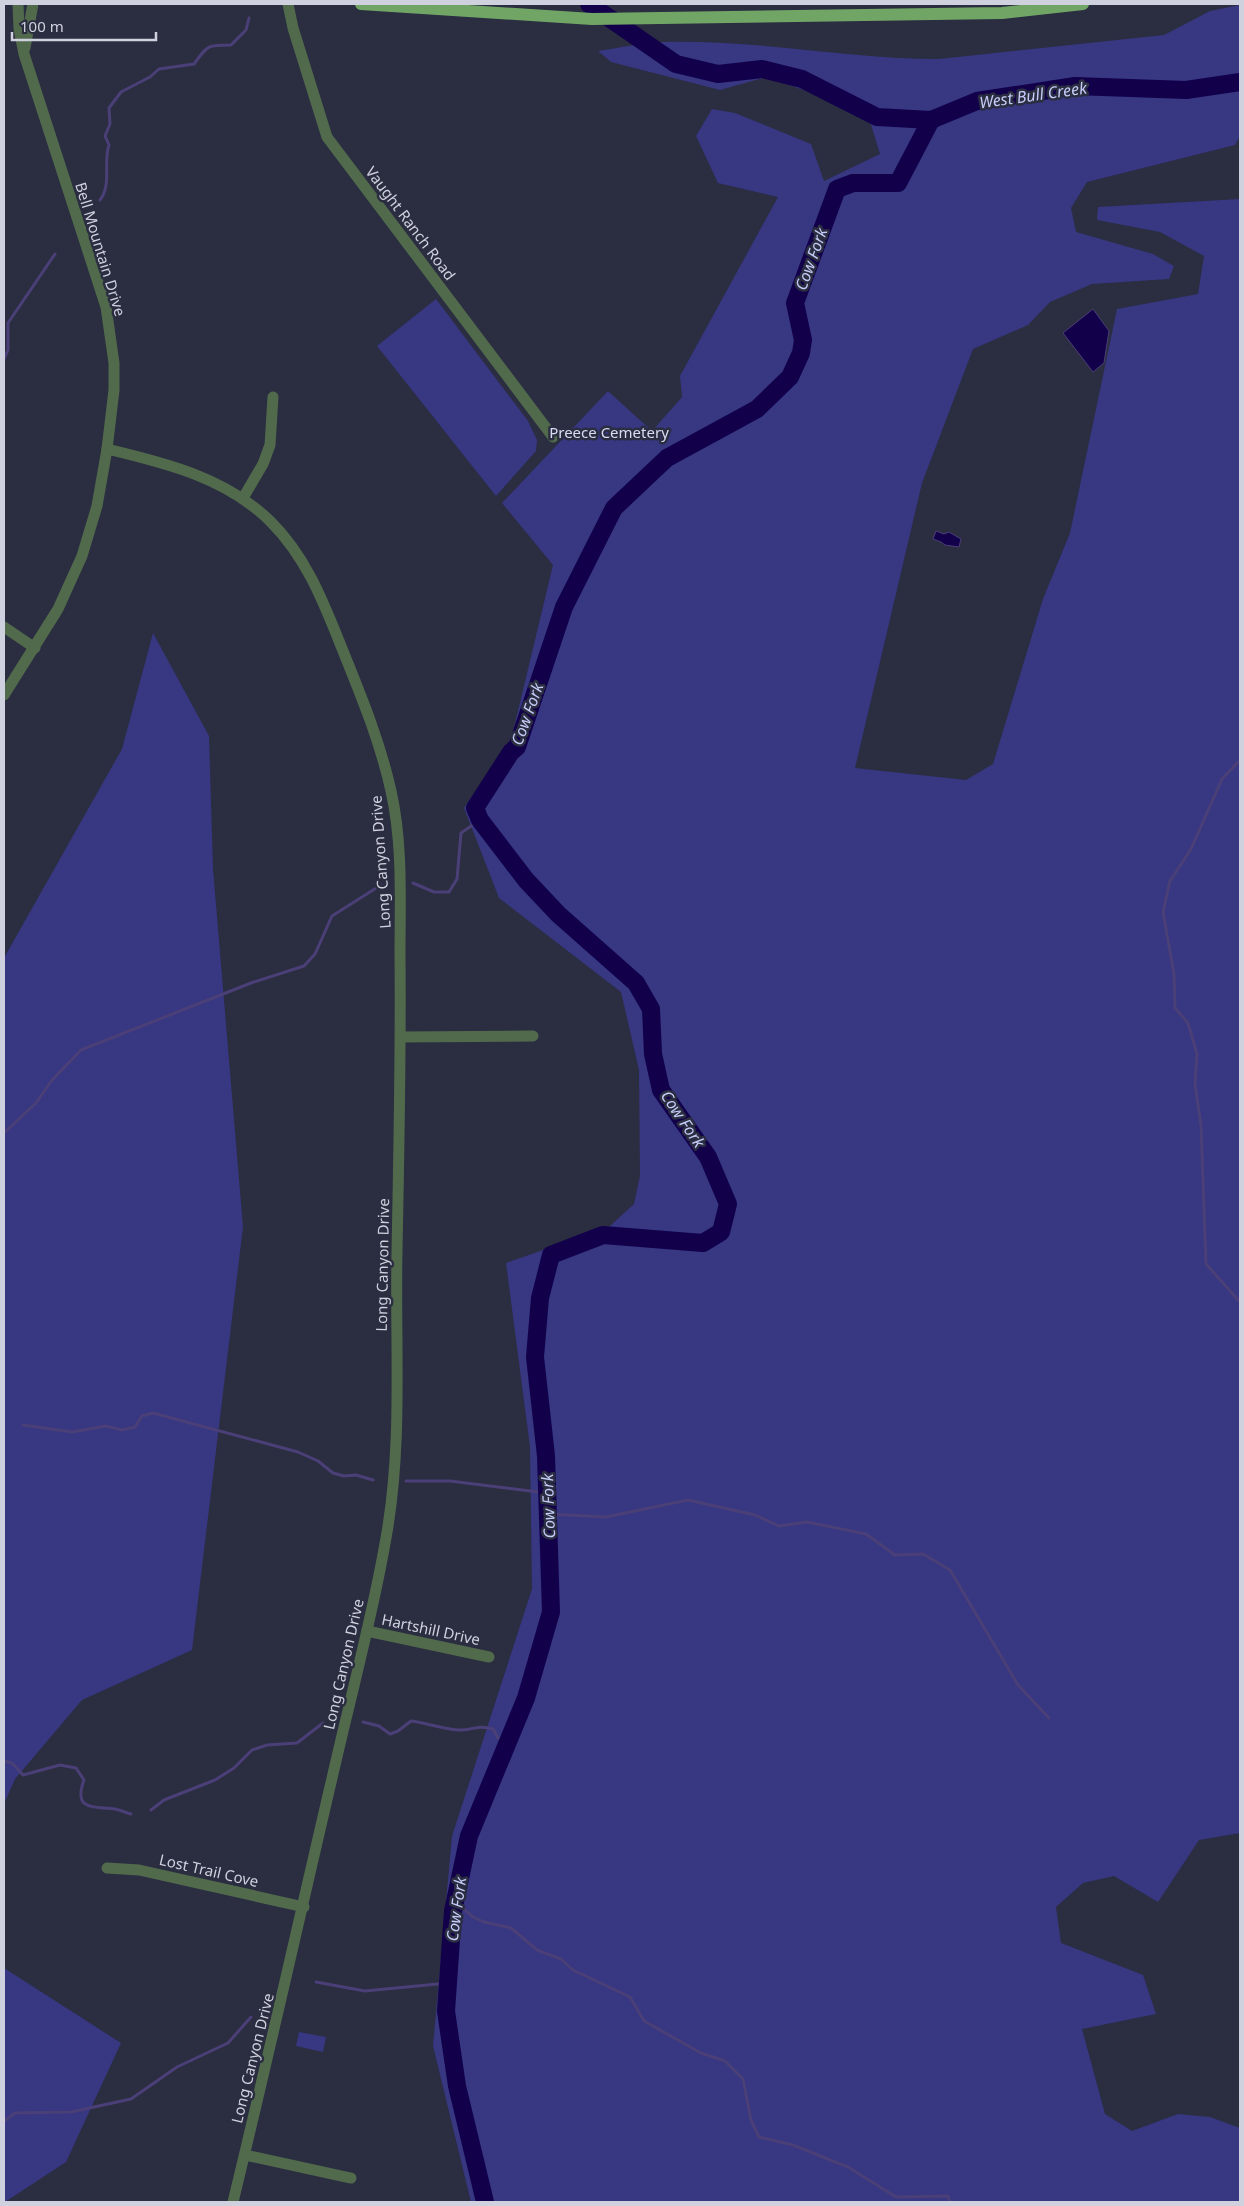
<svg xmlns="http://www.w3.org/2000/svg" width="1244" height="2206" viewBox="0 0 1244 2206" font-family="'Noto Sans',sans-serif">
	<rect width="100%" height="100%" fill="#2b2d41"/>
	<!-- green -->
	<g fill="#373782">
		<path d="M1240 5V136L1235 145 1087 182 1071 208 1076 232 1153 254 1174 266 1169 279 1092 284 1050 302 1028 325 973 349 922 483 855 768 966 780 993 764 1043 599 1070 533 1117 309 1198 294 1204 256 1160 232 1097 220 1098 207 1240 199V1833L1199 1840 1158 1902 1114 1876 1083 1883 1056 1907 1061 1943 1143 1975 1156 2014 1082 2029 1105 2114 1132 2131 1178 2114 1210 2117 1240 2128V2202H471L433 2046 452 1836 532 1589 530 1447 506 1263 609 1227 634 1204 640 1176 639 1070 621 992 499 898 464 808 511 740 553 565 502 503 608 391 652 431 682 397 680 376 778 197 718 183 696 136 712 109 735 113 811 144 824 181 880 154 869 118 851 107 767 77 720 90 611 62 598 51C619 48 641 43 662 42 755 39 847 59 939 59L1164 35 1210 11Z"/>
		<polygon points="436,299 528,421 537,440 536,451 496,496 377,346"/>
		<polygon points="153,633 209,736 213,869 243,1227 192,1650 82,1700 15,1779 4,1804 4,958 122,749"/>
		<polygon points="4,1968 121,2043 66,2162 5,2202 4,2202"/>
		<polygon points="299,2032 326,2037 323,2052 296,2046"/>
	</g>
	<!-- water -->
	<g fill="#12004b" stroke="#4b3f77">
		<polygon points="1093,309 1109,331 1104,363 1093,372 1063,333"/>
		<polygon points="936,531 944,534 949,532 961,539 959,547 945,545 941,542 933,539"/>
	</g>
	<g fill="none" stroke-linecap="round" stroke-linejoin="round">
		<!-- stream -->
		<g stroke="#4b3f77" stroke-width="3">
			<path d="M100 200C112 185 103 161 109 145L105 136 110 124 109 108 121 92 150 77 159 69 194 64C208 45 207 45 231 45L246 30 249 18"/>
			<polyline points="4,359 8,350 8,323 55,254"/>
			<polyline points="1240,760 1222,779 1191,849 1170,881 1163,912 1174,974 1175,1008 1188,1023 1197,1054 1195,1084 1201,1125 1206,1264 1240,1302"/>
			<polyline points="413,883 434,892 449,892 457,879 461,833 480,820"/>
			<polyline points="4,1133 36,1103 52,1080 81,1050 251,983 304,966 315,954 332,916 381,885"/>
			<polyline points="23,1425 72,1432 106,1426 122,1430 135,1427 142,1416 153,1413 298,1452 318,1461 333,1473 344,1476 356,1475 373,1480"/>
			<polyline points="406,1481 450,1481 547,1493"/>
			<polyline points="548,1514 606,1517 688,1500 755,1515 779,1526 807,1522 866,1534 895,1555 923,1554 950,1570 1018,1685 1049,1718"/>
			<path d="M363 1722 379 1726 390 1734 398 1731 411 1721C427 1723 442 1729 458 1730 472 1731 476 1724 493 1729L498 1738 507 1742"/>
			<path d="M4 1761 12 1763 23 1775 60 1765 76 1768 84 1780C72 1812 96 1806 115 1809 121 1810 126 1813 131 1814"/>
			<polyline points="151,1810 164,1800 215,1780 234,1768 252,1750 267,1745 297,1743 323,1723"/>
			<polyline points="455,1901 473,1917 484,1922 511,1928 537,1950 561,1959 573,1970 630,1997 644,2021 701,2053 725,2061 743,2079 751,2120 759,2137 793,2145 848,2167 896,2197 948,2196 950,2202"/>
			<polyline points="316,1982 365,1991 448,1983"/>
			<polyline points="4,2121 15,2113 71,2112 131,2099 177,2067 228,2043 251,2017"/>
		</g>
		<!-- river -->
		<g stroke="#12004b" stroke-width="18">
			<polyline points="589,4 676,64 718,74 762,69 802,79 877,117 931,120 977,101 1075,86 1186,90 1240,82"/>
			<polyline points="485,2202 457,2086 446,2011 453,1911 469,1836 526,1698 551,1612 546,1456 535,1357 540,1298 551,1255 603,1235 703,1243 721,1232 728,1204 708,1157 661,1090 653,1054 651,1009 636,983 558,914 526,880 480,820 475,808 511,752 517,747 564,607 614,508 667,458 757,409 790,377 801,353 803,340 795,303 837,189 853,183 898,183 931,120"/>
		</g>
		<!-- minor -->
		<g stroke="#516a4c" stroke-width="11">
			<polyline points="288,4 293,28 327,137 553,437"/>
			<polyline points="25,48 33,4"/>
			<path d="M107 449C166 463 227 478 271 522 306 557 323 601 341 646 360 693 380 741 391 791 403 844 400 900 400 954 401 1053 399 1152 397 1251 395 1347 403 1444 386 1538 374 1608 356 1676 340 1744 304 1897 270 2050 233 2202"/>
			<polyline points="243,498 263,464 270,445 273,397"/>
			<polyline points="4,627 35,648"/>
			<polyline points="4,695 58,609 82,556 97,506 107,449 114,390 114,363 106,307 24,54 19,29 18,4"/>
			<polyline points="401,1037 533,1036"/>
			<polyline points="367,1631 489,1657"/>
			<polyline points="107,1868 139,1870 304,1907"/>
			<polyline points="245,2155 351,2178"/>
		</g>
		<!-- primary -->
		<polyline stroke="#71a566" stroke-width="12" points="361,4 592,19 1002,13 1083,4"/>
	</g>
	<g text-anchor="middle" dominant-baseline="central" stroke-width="5" stroke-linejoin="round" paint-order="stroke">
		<!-- street labels -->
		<g font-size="15" fill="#cfd1de" stroke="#2b2d41">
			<text transform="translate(411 223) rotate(53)">Vaught Ranch Road</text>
			<text transform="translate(101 249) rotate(73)">Bell Mountain Drive</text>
			<text transform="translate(380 862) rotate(-94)">Long Canyon Drive</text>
			<text transform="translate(382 1265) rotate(-89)">Long Canyon Drive</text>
			<text transform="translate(431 1629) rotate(12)">Hartshill Drive</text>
			<text transform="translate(343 1664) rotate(-77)">Long Canyon Drive</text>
			<text transform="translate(209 1870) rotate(13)">Lost Trail Cove</text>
			<text transform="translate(252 2058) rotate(-76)">Long Canyon Drive</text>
		</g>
		<!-- park labels -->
		<g font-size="15" fill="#d8dcf2" stroke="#2b2d41">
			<text x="609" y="432">Preece Cemetery</text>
		</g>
		<!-- water labels -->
		<g font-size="16" font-style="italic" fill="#c6ccf8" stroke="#2b2d41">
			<text transform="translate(1033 95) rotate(-8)">West Bull Creek</text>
			<text transform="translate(811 259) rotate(-70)">Cow Fork</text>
			<text transform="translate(527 714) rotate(-70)">Cow Fork</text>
			<text transform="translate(683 1119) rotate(56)">Cow Fork</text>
			<text transform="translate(548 1506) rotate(-92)">Cow Fork</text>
			<text transform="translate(456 1909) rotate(-82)">Cow Fork</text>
		</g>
	</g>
	<!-- border -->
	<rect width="1244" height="2206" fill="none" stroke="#cfd1de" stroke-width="10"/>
	<!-- scale -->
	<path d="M12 32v8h144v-8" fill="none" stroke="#cfd1de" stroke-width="2.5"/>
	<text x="20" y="32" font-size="15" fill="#cfd1de" stroke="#2b2d41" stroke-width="4" paint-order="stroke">100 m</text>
</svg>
